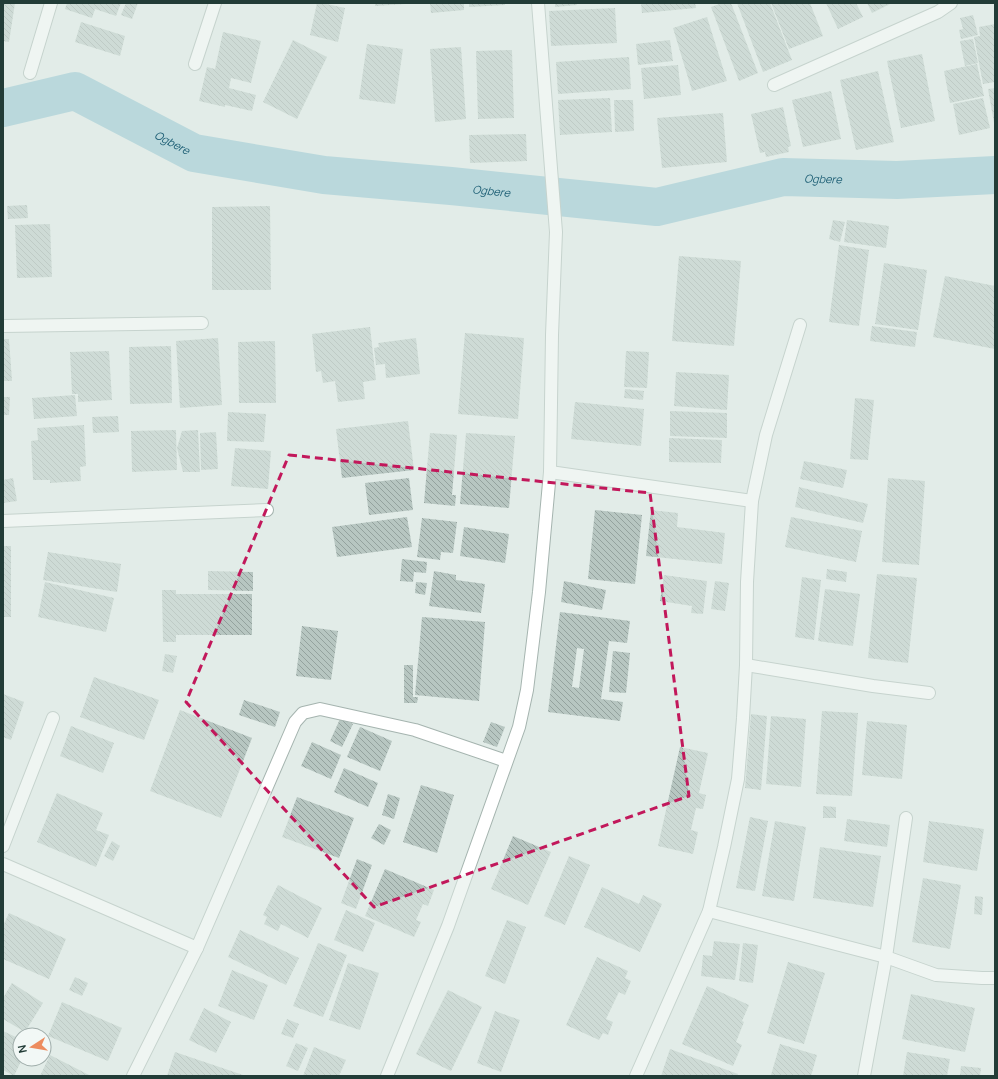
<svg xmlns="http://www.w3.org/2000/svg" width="998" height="1079" viewBox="0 0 998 1079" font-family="Manrope,sans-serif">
	<defs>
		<pattern id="building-back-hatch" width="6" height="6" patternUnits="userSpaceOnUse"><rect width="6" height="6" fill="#b7c6c1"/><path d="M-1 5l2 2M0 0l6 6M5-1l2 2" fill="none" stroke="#94a29e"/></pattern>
	</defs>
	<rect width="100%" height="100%" fill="#e2ece8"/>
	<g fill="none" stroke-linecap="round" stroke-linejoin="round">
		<!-- river -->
		<path stroke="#8bbfcf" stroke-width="38" id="s1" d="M3 108 75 91 194 153 324 175 451 186 657 207 783 177 897 180 995 175"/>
	</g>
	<!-- building -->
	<g fill="url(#building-back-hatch)" fill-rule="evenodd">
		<polygon points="3,3 15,3 9,42 3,41"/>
		<polygon points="67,3 121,3 116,16 95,9 92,18 65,9"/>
		<polygon points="126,3 138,3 132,19 121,15"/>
		<polygon points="317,3 322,3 345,8 338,42 310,35"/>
		<polygon points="375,3 406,3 406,4 375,6"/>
		<polygon points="430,3 464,3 464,10 431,13"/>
		<polygon points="469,3 505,3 505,5 469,7"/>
		<polygon points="555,3 576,3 577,5 555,7"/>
		<polygon points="641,3 695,3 696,8 642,13"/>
		<polygon points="722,3 731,3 758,73 739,81 711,7"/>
		<polygon points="737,3 770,3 792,60 763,72"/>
		<polygon points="771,3 810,3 823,36 789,49"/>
		<polygon points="826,3 856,3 863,17 838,29"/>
		<polygon points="867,3 892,3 872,13"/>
		<polygon points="615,8 617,43 551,46 549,11"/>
		<polygon points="973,15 978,35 961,39 959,30 963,29 960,18"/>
		<polygon points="707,17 727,81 692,91 673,28"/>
		<polygon points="81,22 125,36 120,56 75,42"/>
		<polygon points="995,24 995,82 983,84 974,37 980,36 979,27"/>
		<polygon points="223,32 261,41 251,83 231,78 229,88 256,95 252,111 225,105 225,107 199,101 207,67 215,69"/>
		<polygon points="973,39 978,63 965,66 960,41"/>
		<polygon points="293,40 327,57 297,119 263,102"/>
		<polygon points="670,40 673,61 638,65 636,44"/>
		<polygon points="367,44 403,49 395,104 359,99"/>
		<polygon points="461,47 466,119 435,122 430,49"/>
		<polygon points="512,50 514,118 478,119 476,51"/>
		<polygon points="922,54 935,121 901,128 887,61"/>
		<polygon points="629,57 631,89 558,94 556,62"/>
		<polygon points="977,64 984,96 950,103 944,71"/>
		<polygon points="678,65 681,95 644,99 641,68"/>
		<polygon points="878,71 894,142 856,150 840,80"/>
		<polygon points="995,88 995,123 994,123 988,89"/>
		<polygon points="831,91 841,139 803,147 792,100"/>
		<polygon points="610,98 612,132 560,135 558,100"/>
		<polygon points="983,98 990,128 959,135 953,104"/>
		<polygon points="614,100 633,100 634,131 615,132"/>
		<polygon points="783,107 791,146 788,147 789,152 766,157 765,152 760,153 751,114"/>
		<polygon points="723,113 727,162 662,168 657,118"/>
		<polygon points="526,134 527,161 470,163 469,135"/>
		<polygon points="27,205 28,218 8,219 7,206"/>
		<polygon points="270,206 271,290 212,290 212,207"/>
		<polygon points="833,220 845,222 840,242 829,239"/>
		<polygon points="847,220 889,226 886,248 844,242"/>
		<polygon points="50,224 52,277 17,278 15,225"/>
		<polygon points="839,245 869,250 859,326 829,322"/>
		<polygon points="679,256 741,261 734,346 672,341"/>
		<polygon points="884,263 927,270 918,330 875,324"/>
		<polygon points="945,276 995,286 995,349 933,337"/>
		<polygon points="872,326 917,332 915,347 870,341"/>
		<polygon points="370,327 376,380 363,382 365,399 338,402 335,381 323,383 321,371 316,372 312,334"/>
		<polygon points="465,333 524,338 518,419 458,414"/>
		<polygon points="218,338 222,405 180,408 176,341"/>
		<polygon points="416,338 420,374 386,378 385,364 376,365 374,348 379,347 378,343"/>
		<polygon points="3,339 9,339 12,381 3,381"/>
		<polygon points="275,341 276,403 239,403 238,342"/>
		<polygon points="171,346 172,403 130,404 129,347"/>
		<polygon points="109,351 112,400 78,402 78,394 72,394 70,352"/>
		<polygon points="626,351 649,352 647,388 624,387"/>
		<polygon points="676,372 729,375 727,410 674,406"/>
		<polygon points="625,389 644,391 643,400 624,398"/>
		<polygon points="75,395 77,416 34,419 32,398"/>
		<polygon points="3,397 10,397 9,415 3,415"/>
		<polygon points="855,398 874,400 868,460 850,459"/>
		<polygon points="575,402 644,409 641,446 571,439"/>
		<polygon points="670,411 727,413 727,438 670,436"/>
		<polygon points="228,412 266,414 264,442 227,441"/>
		<polygon points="118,416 119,432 93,433 92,417"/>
		<polygon points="408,421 414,470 342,478 336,429"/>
		<polygon points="84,425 86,466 80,467 81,481 50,483 50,480 33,480 31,441 38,440 37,428"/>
		<polygon points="176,430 177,470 132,472 131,431"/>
		<polygon points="198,430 200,472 183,472 177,448 182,431"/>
		<polygon points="216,432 218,469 201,470 200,433"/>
		<polygon points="430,433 457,435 452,495 456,495 455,506 424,503"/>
		<polygon points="466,433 515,436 509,508 460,504"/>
		<polygon points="669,438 722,440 721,463 669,462"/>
		<polygon points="235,448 271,451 268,489 231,486"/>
		<polygon points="804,461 847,470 843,488 800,479"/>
		<polygon points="13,478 17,501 3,503 3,480"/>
		<polygon points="409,478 413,510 369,515 365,483"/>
		<polygon points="888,478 925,481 919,565 882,562"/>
		<polygon points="799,487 868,504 863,523 795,507"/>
		<polygon points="595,510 642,515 635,584 588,579"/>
		<polygon points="651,510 678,513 677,527 725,533 722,564 646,556"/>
		<polygon points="407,517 412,547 337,557 332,527"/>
		<polygon points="791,517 862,531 856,562 785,547"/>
		<polygon points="422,518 457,522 453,553 441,552 440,560 417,557"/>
		<polygon points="464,527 509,534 505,563 460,556"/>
		<rect x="3" y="546" width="8" height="71"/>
		<polygon points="48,552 121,564 117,592 43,580"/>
		<polygon points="402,559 427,562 426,573 414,572 413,582 400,581"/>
		<polygon points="827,569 847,572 846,582 826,579"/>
		<polygon points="208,571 253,572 253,591 208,590"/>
		<polygon points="434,571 456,575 456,580 485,584 481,613 429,606"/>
		<polygon points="877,574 917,578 908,663 868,658"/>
		<polygon points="664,575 707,581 703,614 691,613 692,606 660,601"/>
		<polygon points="802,577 821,580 814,640 795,637"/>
		<polygon points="564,581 606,590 602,610 561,602"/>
		<polygon points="715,581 729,583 725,611 711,609"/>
		<polygon points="45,582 114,598 106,632 38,617"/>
		<polygon points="416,582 427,583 425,595 415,593"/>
		<polygon points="825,589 860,594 853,646 818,641"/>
		<polygon points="162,590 176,590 176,594 252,594 252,635 176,635 176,642 163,642"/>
		<path d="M560 612 630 621 627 643 609 641 601 699 623 702 620 721 548 712ZM577 648 584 649 579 688 572 687Z"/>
		<polygon points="422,617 485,622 479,701 415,695"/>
		<polygon points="302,626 338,631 331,680 296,676"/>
		<polygon points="613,651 630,653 626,693 609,692"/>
		<polygon points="165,654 177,656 173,673 162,671"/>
		<polygon points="404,665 413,665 413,697 418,697 417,703 404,703"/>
		<polygon points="94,677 159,700 144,740 80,717"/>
		<polygon points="3,694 24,702 11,740 3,737"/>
		<polygon points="244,700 280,712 275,727 239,715"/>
		<polygon points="180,710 252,738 221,818 150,791"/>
		<polygon points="822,711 858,713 852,796 816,794"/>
		<polygon points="751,714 767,716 761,790 745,788"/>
		<polygon points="771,716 806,719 801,787 766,784"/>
		<polygon points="340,719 353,724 342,747 330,741"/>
		<polygon points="867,721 907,725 902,779 862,775"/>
		<polygon points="491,722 505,727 497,747 483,742"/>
		<polygon points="71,726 114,743 103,773 60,756"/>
		<polygon points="360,727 392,741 380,771 347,757"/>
		<polygon points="312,742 341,755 331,779 301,766"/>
		<polygon points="680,747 708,753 699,793 706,795 703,809 696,808 691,830 698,832 693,854 658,846"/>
		<polygon points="344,768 378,783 368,807 334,792"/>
		<polygon points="421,785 454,795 437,853 403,842"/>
		<polygon points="57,793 103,813 96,830 109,835 96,867 37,842"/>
		<polygon points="388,794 400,798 394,819 382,815"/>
		<polygon points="297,797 354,818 339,858 282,837"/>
		<polygon points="823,806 836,807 836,818 823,818"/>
		<polygon points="750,817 768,821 755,891 736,888"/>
		<polygon points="847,819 890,825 887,847 844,841"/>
		<polygon points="775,821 806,827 794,901 762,896"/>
		<polygon points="929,821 984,829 977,871 923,862"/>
		<polygon points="379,824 391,830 384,845 371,838"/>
		<polygon points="513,836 551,852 528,905 491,889"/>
		<polygon points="112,841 120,846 113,861 104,856"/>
		<polygon points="820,847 881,856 873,907 813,898"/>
		<polygon points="569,856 590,865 565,925 544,916"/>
		<polygon points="357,859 372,865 356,909 341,903"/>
		<polygon points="385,869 434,890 428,906 423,904 416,920 421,922 414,937 365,916"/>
		<polygon points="923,878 961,885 950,949 912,942"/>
		<polygon points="278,885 322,908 308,938 281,924 278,931 264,924 267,917 263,915"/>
		<polygon points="602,887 639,904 643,895 662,904 640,952 584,927"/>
		<polygon points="975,896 983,897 982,915 974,914"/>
		<polygon points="346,910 375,923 363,952 334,940"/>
		<polygon points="9,913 66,939 49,979 3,959 3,926"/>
		<polygon points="507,920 526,927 505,984 485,976"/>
		<polygon points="240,930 299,958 286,985 228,957"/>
		<polygon points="714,941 740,944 735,980 701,976 703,955 712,956"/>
		<polygon points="318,943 347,955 323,1017 293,1006"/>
		<polygon points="743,943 758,945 753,983 739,981"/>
		<polygon points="597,957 628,971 625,978 631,981 625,995 619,992 606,1019 613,1022 608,1035 603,1033 599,1040 566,1025"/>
		<polygon points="788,962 825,973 804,1044 767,1033"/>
		<polygon points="348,963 379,973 360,1030 329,1020"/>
		<polygon points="232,970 268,985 254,1020 218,1006"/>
		<polygon points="75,977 88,983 82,996 69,990"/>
		<polygon points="12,983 43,1003 25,1032 3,1019 3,998"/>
		<polygon points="707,986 749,1005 742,1021 744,1022 736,1042 742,1045 733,1066 682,1044"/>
		<polygon points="448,990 482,1007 451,1071 416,1054"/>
		<polygon points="911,994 975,1008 965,1052 902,1039"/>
		<polygon points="62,1002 122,1028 108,1061 48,1036"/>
		<polygon points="204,1008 231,1022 216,1053 189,1040"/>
		<polygon points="495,1011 520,1020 501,1072 477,1063"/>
		<polygon points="287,1019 299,1024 293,1038 281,1034"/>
		<polygon points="3,1031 20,1039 20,1059 22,1059 14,1076 3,1070"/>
		<polygon points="296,1043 308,1048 298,1071 286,1066"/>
		<polygon points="780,1044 817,1055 811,1076 774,1076 771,1075"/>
		<polygon points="314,1047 346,1060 339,1076 303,1076"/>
		<polygon points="670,1049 738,1074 737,1076 661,1076"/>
		<polygon points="175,1052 246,1076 167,1076"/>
		<polygon points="907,1052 950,1059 947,1076 903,1076"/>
		<polygon points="50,1055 91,1076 40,1076"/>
		<polygon points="961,1066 981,1068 980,1076 960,1076"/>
	</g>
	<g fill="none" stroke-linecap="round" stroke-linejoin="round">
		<defs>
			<g id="minor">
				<polyline points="195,64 215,3"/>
				<polyline points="30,73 51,3"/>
				<polyline points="774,85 938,12 951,3"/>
				<polyline points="3,326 202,323"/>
				<polyline points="550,472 752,501"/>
				<polyline points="3,521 267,510"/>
				<polyline points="746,665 873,686 929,693"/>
				<polyline points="3,846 53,718"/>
				<polyline points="3,864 197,948"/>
				<polyline points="709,911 886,957 936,975 982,978 995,978"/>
				<polyline points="133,1076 197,948 295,722 303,713 320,709 415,730 506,761"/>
				<polyline points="387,1076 448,926 519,727 527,690 539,592 550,472 552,335 556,232 538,3"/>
				<polyline points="636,1076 709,911 724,847 738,779 743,718 746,665 747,582 752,501 766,435 800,325"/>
				<polyline points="864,1076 886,957 906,818"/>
			</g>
		</defs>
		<!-- minor casing -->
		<use href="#minor" stroke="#a5b4af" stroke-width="14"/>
		<!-- minor -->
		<use href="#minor" stroke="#fff" stroke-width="12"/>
	</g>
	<!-- marked area -->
	<path d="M0 0H998V1079H0ZM289 455 650 493 689 796 374 907 186 702Z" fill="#e2ece8" fill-opacity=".55" fill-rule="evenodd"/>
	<path fill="none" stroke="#c2185b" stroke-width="3" stroke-dasharray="8 5" stroke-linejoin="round" d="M289 455 650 493 689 796 374 907 186 702Z"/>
	<g text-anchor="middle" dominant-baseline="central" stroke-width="3" stroke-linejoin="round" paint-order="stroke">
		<!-- water labels -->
		<g font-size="11" font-style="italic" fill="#1f6076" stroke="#f2f8f6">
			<text stroke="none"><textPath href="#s1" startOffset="184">Ogbere</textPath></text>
			<text stroke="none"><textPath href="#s1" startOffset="844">Ogbere</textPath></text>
			<text stroke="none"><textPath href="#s1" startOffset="508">Ogbere</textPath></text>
		</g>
	</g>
	<!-- border -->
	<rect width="998" height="1079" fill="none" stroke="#223c37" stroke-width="8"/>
	<!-- north arrow -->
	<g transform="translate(32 1047) rotate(258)"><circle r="19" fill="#f2f8f6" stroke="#9fadaa"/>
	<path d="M0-3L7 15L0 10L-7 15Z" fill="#ed8c5e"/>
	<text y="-6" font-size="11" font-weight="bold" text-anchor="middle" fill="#223c37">N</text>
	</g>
</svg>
